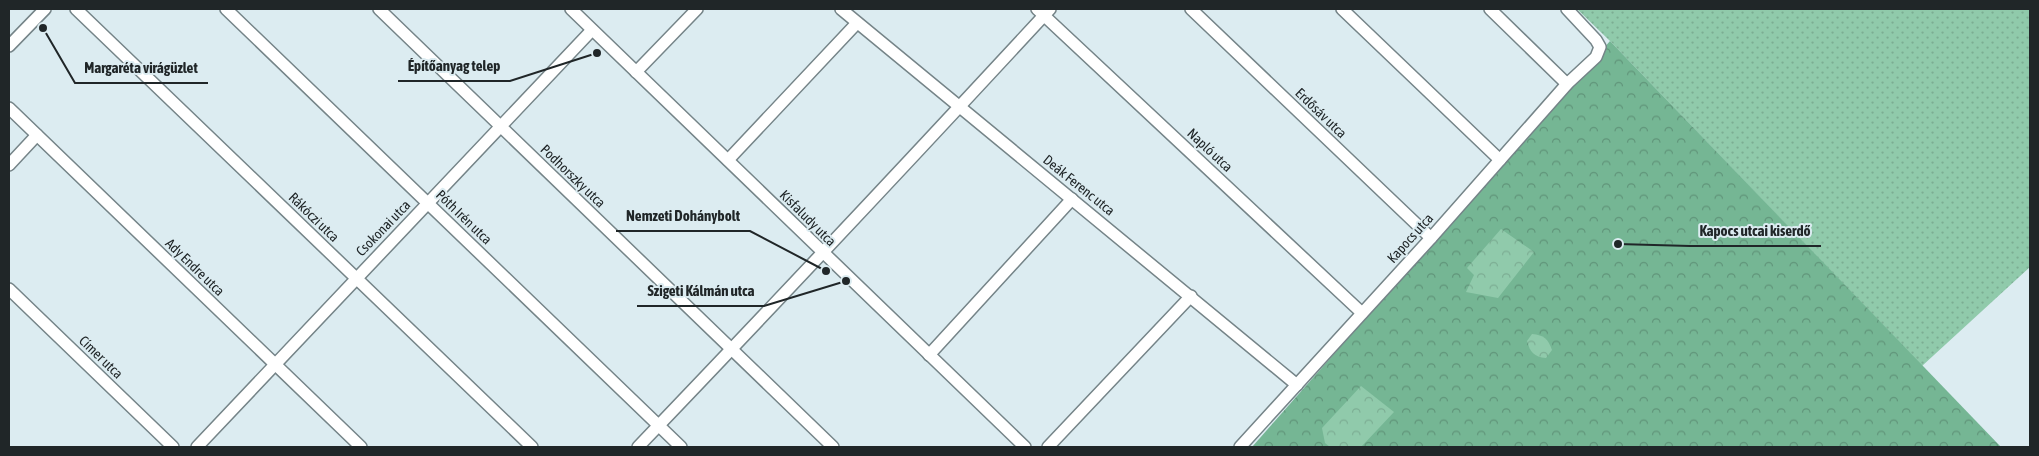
<svg xmlns="http://www.w3.org/2000/svg" width="2039" height="456" viewBox="0 0 2039 456" font-family="'Asap Condensed',sans-serif">
	<defs>
		<pattern id="grass-dots" width="8" height="8" patternUnits="userSpaceOnUse" patternTransform="scale(1.25)"><rect width="8" height="8" fill="#90caab"/><path d="M2 2h.1M6 6h.1" fill="none" stroke="#7cad93" stroke-width="1.8" stroke-linecap="round"/></pattern>
		<pattern id="forest-crowns" width="20" height="18" patternUnits="userSpaceOnUse" patternTransform="scale(1.25)"><rect width="20" height="18" fill="#75b694"/><path d="M2 6a3 3 0 1 1 6 0M12 15a3 3 0 1 1 6 0" fill="none" stroke="#609479"/></pattern>
		<pattern id="park-crowns" width="20" height="18" patternUnits="userSpaceOnUse" patternTransform="scale(1.25)"><rect width="20" height="18" fill="#90caab"/><path d="M2 6a3 3 0 1 1 6 0M12 15a3 3 0 1 1 6 0" fill="none" stroke="#7cad93"/></pattern>
	</defs>
	<rect width="100%" height="100%" fill="#dcecf1"/>
	<!-- grass -->
	<polygon fill="url(#grass-dots)" points="1577,9 2030,9 2030,267 1922,366 1610,41"/>
	<!-- forest -->
	<polygon fill="url(#forest-crowns)" points="1610,41 2001,447 1252,447"/>
	<!-- park -->
	<g fill="url(#park-crowns)">
		<polygon points="1501,229 1534,252 1498,298 1466,292 1474,275 1467,268"/>
		<path d="M1532 334C1544 335 1548 339 1552 350L1546 358C1534 357 1530 352 1527 341Z"/>
		<polygon points="1361,386 1394,412 1361,447 1330,447 1325,443 1322,428"/>
	</g>
	<g fill="none" stroke-linecap="round" stroke-linejoin="round">
		<defs>
			<g id="minor">
				<polyline points="76,9 532,447"/>
				<polyline points="226,9 681,447"/>
				<polyline points="379,9 833,447"/>
				<polyline points="571,9 1025,447"/>
				<polyline points="841,9 1297,385"/>
				<polyline points="1037,9 1362,313"/>
				<polyline points="1191,9 1431,238"/>
				<polyline points="1342,9 1500,160"/>
				<polyline points="1490,9 1567,84"/>
				<polyline points="9,46 45,9"/>
				<polyline points="636,72 697,9"/>
				<polyline points="9,108 361,447"/>
				<polyline points="728,160 857,23"/>
				<polyline points="9,165 37,135"/>
				<polyline points="9,289 173,447"/>
				<polyline points="929,355 1072,199"/>
				<polyline points="197,447 592,30"/>
				<path d="M638 447C777 302 914 156 1050 9"/>
				<polyline points="1048,447 1191,296"/>
				<polyline points="1240,447 1431,238 1567,84 1596,57 1600,47 1596,40 1567,9"/>
			</g>
		</defs>
		<!-- minor casing -->
		<use href="#minor" stroke="#758488" stroke-width="14"/>
		<!-- minor -->
		<use href="#minor" stroke="#fff" stroke-width="11"/>
	</g>
	<g text-anchor="middle" dominant-baseline="central" stroke-width="4" stroke-linejoin="round" paint-order="stroke">
		<!-- street labels -->
		<g font-size="14" fill="#202628" stroke="#dcecf1">
			<text transform="translate(1321 113) rotate(44)">Erdősáv utca</text>
			<text transform="translate(1210 150) rotate(43)">Napló utca</text>
			<text transform="translate(573 176) rotate(44)">Podhorszky utca</text>
			<text transform="translate(1079 185) rotate(39)">Deák Ferenc utca</text>
			<text transform="translate(314 217) rotate(44)">Rákóczi utca</text>
			<text transform="translate(464 217) rotate(44)">Póth Irén utca</text>
			<text transform="translate(808 218) rotate(45)">Kisfaludy utca</text>
			<text transform="translate(383 228) rotate(-46)">Csokonai utca</text>
			<text transform="translate(1410 238) rotate(-48)">Kapocs utca</text>
			<text transform="translate(195 267) rotate(44)">Ady Endre utca</text>
			<text transform="translate(101 357) rotate(44)">Címer utca</text>
		</g>
	</g>
	<!-- callouts -->
	<path fill="none" stroke="#202628" stroke-width="2" d="M597 53L510 81H398M43 28L75 83H208M826 271L750 231H616M1618 244L1690 246H1821M846 281L764 306H637"/>
	<g fill="#202628" stroke="#dcecf1" stroke-width="2">
		<circle cx="597" cy="53" r="5"/>
		<circle cx="43" cy="28" r="5"/>
		<circle cx="826" cy="271" r="5"/>
		<circle cx="1618" cy="244" r="5"/>
		<circle cx="846" cy="281" r="5"/>
	</g>
	<g font-size="15" text-anchor="middle" font-weight="bold" fill="#202628" stroke="#dcecf1" stroke-width="4" stroke-linejoin="round" paint-order="stroke">
		<text x="454" y="71">Építőanyag telep</text>
		<text x="141" y="73">Margaréta virágüzlet</text>
		<text x="683" y="221">Nemzeti Dohánybolt</text>
		<text x="1755" y="236">Kapocs utcai kiserdő</text>
		<text x="701" y="296">Szigeti Kálmán utca</text>
	</g>
	<!-- border -->
	<rect width="2039" height="456" fill="none" stroke="#202628" stroke-width="20"/>
</svg>
